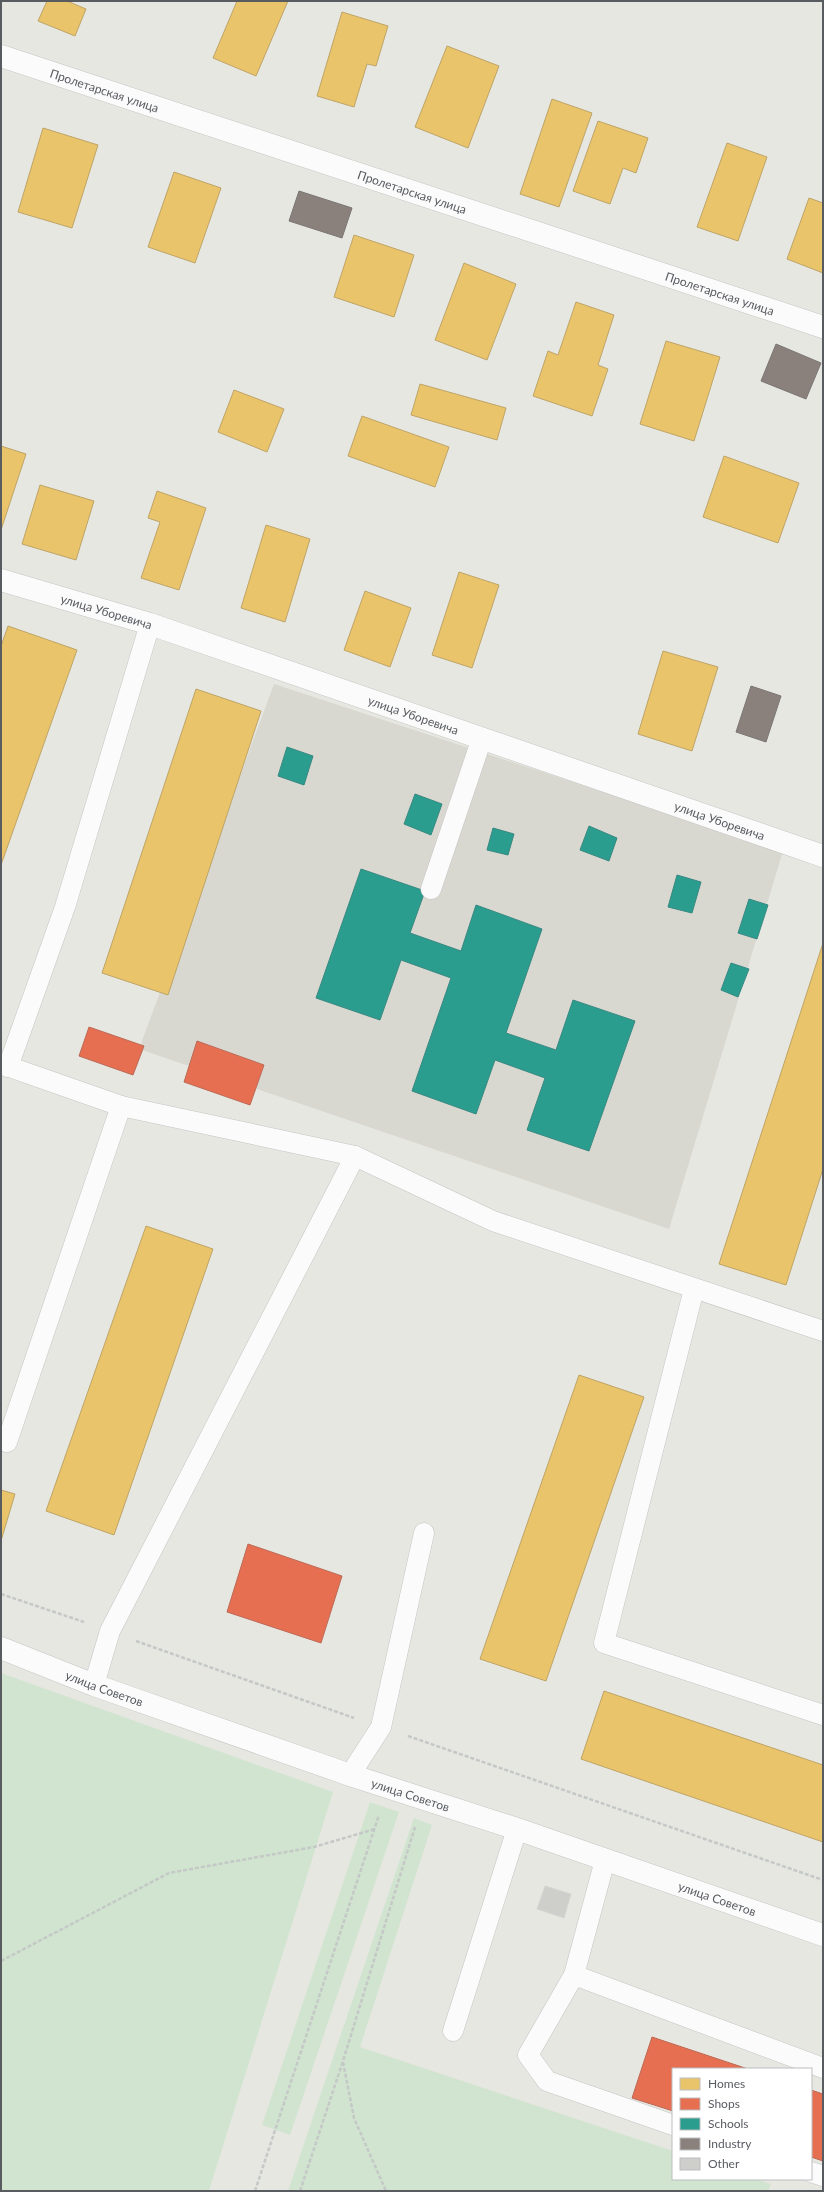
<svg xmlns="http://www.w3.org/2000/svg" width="824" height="2192" viewBox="0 0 824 2192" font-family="Lato,sans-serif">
	<rect width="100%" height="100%" fill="#e7e7e2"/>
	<!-- education -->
	<polygon fill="#d8d7d0" points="274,684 783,851 669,1229 139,1049"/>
	<!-- green -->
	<g fill="#d0e4cf">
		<polygon points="1,1673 333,1792 209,2191 1,2191"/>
		<polygon points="370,1802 399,1812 290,2135 262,2125"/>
		<polygon points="414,1818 432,1825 360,2047 673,2151 673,2179 755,2179 771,2184 768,2191 288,2191"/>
	</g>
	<!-- homes -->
	<g fill="#e9c46a" stroke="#bea467">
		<polygon points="47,1 67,1 86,9 75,36 38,21"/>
		<polygon points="237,1 288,1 256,76 213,58"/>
		<polygon points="342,12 388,26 376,66 367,64 354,107 317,96"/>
		<polygon points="447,46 499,66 468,148 415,127"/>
		<polygon points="552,99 592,113 559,207 520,194"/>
		<polygon points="598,121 648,138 636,173 623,168 610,204 573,191"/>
		<polygon points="43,128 98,145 72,228 18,212"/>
		<polygon points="727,143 767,157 738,241 697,227"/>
		<polygon points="174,172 221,188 195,263 148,247"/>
		<polygon points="809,198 823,203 823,273 787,259"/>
		<polygon points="354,235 414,255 394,317 334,297"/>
		<polygon points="464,263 516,284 487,360 435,340"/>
		<polygon points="576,302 614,315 598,365 608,369 592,416 533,396 548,351 558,355"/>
		<polygon points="666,341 720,357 694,441 640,424"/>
		<polygon points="420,384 506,408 497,440 411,415"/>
		<polygon points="234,390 284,409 267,452 218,432"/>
		<polygon points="362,416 449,447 435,487 348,456"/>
		<polygon points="1,446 26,454 1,530"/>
		<polygon points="724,456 799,483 778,543 703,517"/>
		<polygon points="40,485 94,501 76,560 22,544"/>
		<polygon points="157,491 206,508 179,590 141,578 160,522 148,518"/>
		<polygon points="266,525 310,539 285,622 241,608"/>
		<polygon points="459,572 499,585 472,668 432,655"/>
		<polygon points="365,591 411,608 390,667 344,650"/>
		<polygon points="8,626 77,650 1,865 1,646"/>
		<polygon points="663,651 718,667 692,751 638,734"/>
		<polygon points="196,689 261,711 168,995 102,973"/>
		<polygon points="823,943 823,1169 786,1285 719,1264"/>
		<polygon points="146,1226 213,1249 114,1535 46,1511"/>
		<polygon points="579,1375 644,1397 546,1681 480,1659"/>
		<polygon points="1,1490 15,1494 1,1541"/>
		<polygon points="604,1691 823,1765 823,1842 581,1759"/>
	</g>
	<!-- shops -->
	<g fill="#e76f51" stroke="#bc6956">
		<polygon points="89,1027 144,1046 133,1075 79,1056"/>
		<polygon points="197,1041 264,1065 250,1105 184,1082"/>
		<polygon points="248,1544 342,1576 321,1643 227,1612"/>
		<polygon points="652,2037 748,2069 673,2069 673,2111 632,2098"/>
		<polygon points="811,2090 823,2094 823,2161 811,2157"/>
	</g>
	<!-- schools -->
	<g fill="#2a9d8f" stroke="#388981">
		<polygon points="287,747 313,756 304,785 278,776"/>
		<polygon points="415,794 442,804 431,835 404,824"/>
		<polygon points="589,826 617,838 609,861 580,850"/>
		<polygon points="493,828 514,834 508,855 487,850"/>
		<polygon points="361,869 425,891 410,933 461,951 476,905 542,929 506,1033 556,1050 573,1000 635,1021 589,1151 527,1130 545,1078 495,1060 476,1114 412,1091 451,978 401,960 380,1020 316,998"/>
		<polygon points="677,875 701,882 692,913 668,907"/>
		<polygon points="749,899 768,905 757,939 738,933"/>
		<polygon points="731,963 749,969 738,997 721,990"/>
	</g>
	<!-- industry -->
	<g fill="#8a817c" stroke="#7b7674">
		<polygon points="299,191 352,208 342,238 289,221"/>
		<polygon points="776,344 821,363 806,399 761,381"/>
		<polygon points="751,686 781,696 766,742 736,732"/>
	</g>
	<!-- building -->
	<polygon fill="#cececb" stroke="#d6d6d1" points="545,1886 571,1894 564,1918 537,1909"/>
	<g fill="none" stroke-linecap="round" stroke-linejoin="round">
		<defs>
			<g id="service">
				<polyline points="431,889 482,738"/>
				<polyline points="1,1064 121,1106 355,1156 493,1221 823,1331"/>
				<polyline points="8,1067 65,907 150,624"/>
				<polyline points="694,1289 604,1643 823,1715"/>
				<polyline points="1,1440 7,1442 121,1106"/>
				<polyline points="94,1685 110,1631 355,1156"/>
				<polyline points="350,1775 381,1727 424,1533"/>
				<polyline points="605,1860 574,1975 528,2055 547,2081 673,2125"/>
				<polyline points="574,1975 823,2068"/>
				<polyline points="453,2031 517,1829"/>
				<polyline points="811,2172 823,2176"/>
			</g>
			<g id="minor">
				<path id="s1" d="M1 56 823 327"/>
				<path id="s2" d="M1 580 150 624 823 856"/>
				<path id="s3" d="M1 1648 94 1685 350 1775 517 1829 823 1935"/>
			</g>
		</defs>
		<!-- service casing -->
		<use href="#service" stroke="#c4c4c3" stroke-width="21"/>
		<!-- minor casing -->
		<use href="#minor" stroke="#c4c4c3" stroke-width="23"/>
		<!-- path -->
		<g stroke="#c4c8c6" stroke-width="2.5" stroke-dasharray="4 2" stroke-linecap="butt">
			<polyline points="1,1594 84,1622"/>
			<polyline points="136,1641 354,1718"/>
			<polyline points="408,1736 823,1880"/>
			<polyline points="1,1961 169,1873 314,1847 375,1829"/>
			<polyline points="343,2062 354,2118 386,2191"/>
			<polyline points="255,2191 379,1815"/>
			<polyline points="300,2191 343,2061 415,1827"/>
		</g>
		<!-- service -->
		<use href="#service" stroke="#fbfbfb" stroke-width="20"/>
		<!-- minor -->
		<use href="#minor" stroke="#fbfbfb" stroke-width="22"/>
	</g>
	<g text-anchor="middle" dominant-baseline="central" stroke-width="4" stroke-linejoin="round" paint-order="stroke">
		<!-- street labels -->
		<g font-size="12" fill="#585b60" stroke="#fff">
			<text stroke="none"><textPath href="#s1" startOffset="109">Пролетарская улица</textPath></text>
			<text stroke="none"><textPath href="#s1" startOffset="433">Пролетарская улица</textPath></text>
			<text stroke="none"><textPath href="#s1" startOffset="757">Пролетарская улица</textPath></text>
			<text stroke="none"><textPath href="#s2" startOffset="110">улица Уборевича</textPath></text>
			<text stroke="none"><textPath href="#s2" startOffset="434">улица Уборевича</textPath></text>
			<text stroke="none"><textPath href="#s2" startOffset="758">улица Уборевича</textPath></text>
			<text stroke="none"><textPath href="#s3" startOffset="111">улица Советов</textPath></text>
			<text stroke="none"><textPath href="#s3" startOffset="435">улица Советов</textPath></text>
			<text stroke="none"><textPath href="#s3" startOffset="759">улица Советов</textPath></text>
		</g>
	</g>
	<!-- border -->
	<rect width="824" height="2192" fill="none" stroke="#585b60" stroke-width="4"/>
	<!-- legend -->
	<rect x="672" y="2068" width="140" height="112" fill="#ffffff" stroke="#bcbdbf"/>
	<rect x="680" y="2078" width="20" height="12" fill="#e9c46a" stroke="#bcbdbf"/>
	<text x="708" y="2088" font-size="12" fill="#585b60">Homes</text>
	<rect x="680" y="2098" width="20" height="12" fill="#e76f51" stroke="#bcbdbf"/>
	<text x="708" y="2108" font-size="12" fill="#585b60">Shops</text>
	<rect x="680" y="2118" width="20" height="12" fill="#2a9d8f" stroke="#bcbdbf"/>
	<text x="708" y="2128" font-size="12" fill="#585b60">Schools</text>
	<rect x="680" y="2138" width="20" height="12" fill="#8a817c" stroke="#bcbdbf"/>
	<text x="708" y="2148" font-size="12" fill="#585b60">Industry</text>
	<rect x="680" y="2158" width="20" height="12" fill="#cececb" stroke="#bcbdbf"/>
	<text x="708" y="2168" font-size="12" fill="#585b60">Other</text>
</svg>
